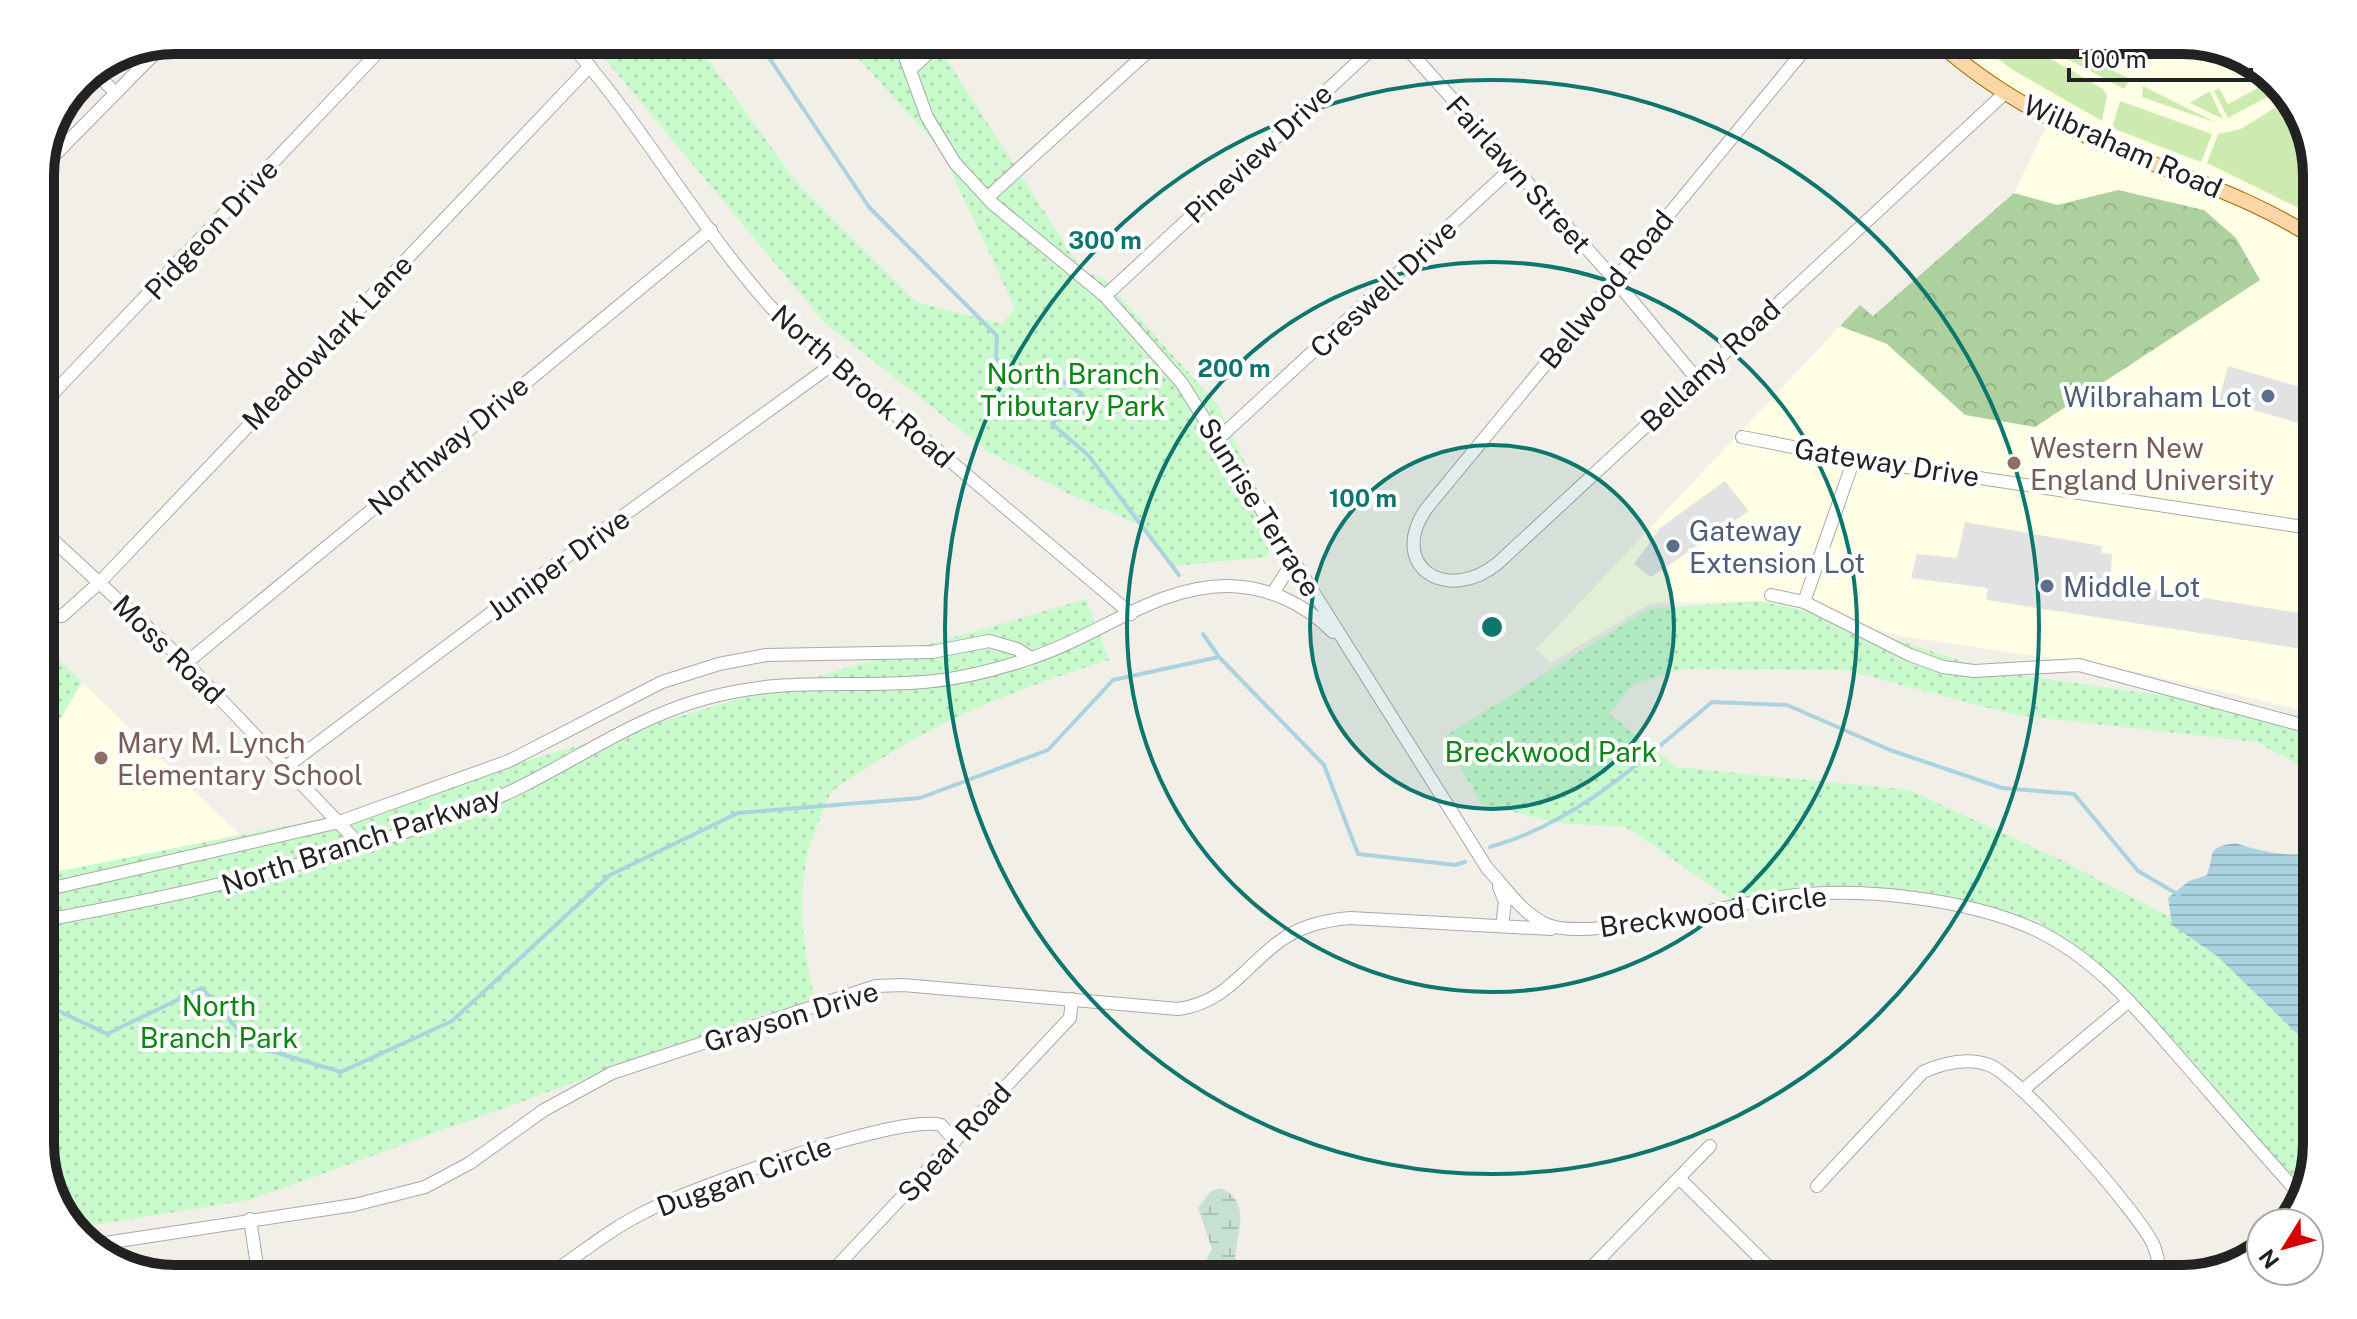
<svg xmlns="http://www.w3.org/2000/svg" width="2357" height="1319" viewBox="0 0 2357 1319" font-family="'Public Sans',sans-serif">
	<defs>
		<pattern id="forest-crowns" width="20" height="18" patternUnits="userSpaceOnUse" patternTransform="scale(2)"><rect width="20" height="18" fill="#add19e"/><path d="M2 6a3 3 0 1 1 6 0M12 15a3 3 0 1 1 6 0" fill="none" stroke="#95b388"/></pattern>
		<pattern id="wetland-marsh" width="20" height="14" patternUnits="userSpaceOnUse" patternTransform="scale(2)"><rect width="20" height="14" fill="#c6e0d4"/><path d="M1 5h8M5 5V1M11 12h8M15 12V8" fill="none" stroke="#aac0b6"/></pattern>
		<pattern id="park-dots" width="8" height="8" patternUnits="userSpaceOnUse" patternTransform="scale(2)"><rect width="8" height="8" fill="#c8facc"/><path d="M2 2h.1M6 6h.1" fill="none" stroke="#acd6af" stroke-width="1.8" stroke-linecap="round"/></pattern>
		<pattern id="water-rules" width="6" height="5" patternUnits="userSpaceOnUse" patternTransform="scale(2)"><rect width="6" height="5" fill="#aad3df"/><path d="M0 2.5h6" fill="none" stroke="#92b5bf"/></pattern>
	</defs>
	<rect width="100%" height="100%" fill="#f2efe9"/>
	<!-- education -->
	<g fill="#ffffe5">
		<polygon points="2182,40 2249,58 2299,107 2317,167 2317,713 2124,669 1907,637 1758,601 1651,603 1550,663 1536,649 1860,305 1873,316 2014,193 2054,111 2005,83 1952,41"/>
		<polygon points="40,641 82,682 240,835 40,875"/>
	</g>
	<!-- grass -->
	<g fill="#cdebb0">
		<polygon points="1974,41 2020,41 2103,89 2107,96 2102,121 2013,70"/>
		<polygon points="2052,41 2055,41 2130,79 2124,89 2047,48"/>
		<polygon points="2143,86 2217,123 2142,97"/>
		<polygon points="2219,88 2228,104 2258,88 2263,88 2267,97 2228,118 2214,91"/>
		<polygon points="2208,92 2210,92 2223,119 2190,103"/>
		<polygon points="2120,101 2212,134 2201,162 2112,128"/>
		<polygon points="2276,107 2305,129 2317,167 2317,217 2207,163 2218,134 2241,129"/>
	</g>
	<!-- forest -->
	<polygon fill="url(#forest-crowns)" points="2118,190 2204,210 2236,238 2260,280 2035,427 1965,415 1887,344 1840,326 1860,305 1873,316 2014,193 2057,205"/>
	<!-- wetland -->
	<path fill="url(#wetland-marsh)" d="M1221 1188C1252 1203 1237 1231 1235 1258L1244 1272 1256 1279H1195L1212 1249 1198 1208 1211 1191Z"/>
	<!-- park -->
	<g fill="url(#park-dots)">
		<polygon points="938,46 1083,272 1103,278 1217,404 1269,513 1268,557 1173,566 1142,526 1071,495 989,452 824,322 596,48 699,47 794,179 916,302 1002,324 1015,308 941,150 848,47"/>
		<path d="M1086 599 1109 660C1022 687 942 717 866 769 856 776 839 783 831 793 826 800 823 812 819 821 791 883 803 946 817 1011L778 1022 771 1011 250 1200 75 1228 58 1212 40 1152V875L331 817Z"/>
		<polygon points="1758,601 1804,610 1992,671 2317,718 2317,775 2257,742 2016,715 1844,670 1684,669 1633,684 1609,714 1677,767 1909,790 2061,860 2317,994 2317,1144 2302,1199 2104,968 2036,920 1866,898 1739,905 1626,827 1558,823 1481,804 1444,737 1648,609"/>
		<polygon points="40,641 82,682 40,753"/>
	</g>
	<!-- parking -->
	<g fill="#e2e2e2">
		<polygon points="2228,366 2317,392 2317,428 2219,400"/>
		<polygon points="1725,481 1749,511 1651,577 1634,564 1660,528"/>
		<polygon points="1965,522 2102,546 2101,553 2112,554 2110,583 2306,614 2302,649 1986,600 1988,588 1911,578 1917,554 1957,558"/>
	</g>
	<!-- water -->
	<path fill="url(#water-rules)" d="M2235 843C2264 852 2286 858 2317 852V1041L2309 1045 2217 956 2172 925 2168 898 2189 881 2207 875C2216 851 2205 848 2235 843Z"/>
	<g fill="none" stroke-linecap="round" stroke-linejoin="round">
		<!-- stream -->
		<g stroke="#aad3df" stroke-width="4">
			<polyline points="762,47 869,207 997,336 996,357 1011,384 1040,367 1082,394 1052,424 1088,455 1179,575"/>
			<polyline points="1203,634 1219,657"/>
			<path d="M1490 847C1577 823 1645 758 1712 702L1787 705 1890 750 2002 788 2074 794 2138 871 2179 895"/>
			<polyline points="40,1002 107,1034 202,988 251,1045 341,1072 452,1021 610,875 738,813 920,798 1048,750 1113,680 1219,657 1324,765 1358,854 1455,865 1465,862"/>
		</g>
		<defs>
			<g id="minor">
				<path d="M1811 42 1426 509C1387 566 1447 605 1498 563L2005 93"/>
				<polyline points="1403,44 1615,280 1696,378"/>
				<path d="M901 46 927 117 955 163 992 203 1105 296 1181 382 1487 868C1505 887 1523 915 1548 925 1588 941 1733 905 1781 897 1856 886 1966 898 2036 930 2095 958 2137 1009 2179 1057 2220 1104 2261 1152 2303 1198"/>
				<path d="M574 48C648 133 703 234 779 316L1131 614"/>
				<polyline points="910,70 936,46"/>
				<polyline points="93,71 116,93"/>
				<polyline points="40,170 158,50"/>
				<polyline points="987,198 1155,45"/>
				<polyline points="1105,296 1377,44"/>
				<polyline points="40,407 381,49"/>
				<polyline points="1742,437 1854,459 2317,529"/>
				<polyline points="1218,439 1512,168"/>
				<polyline points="40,528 186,663 360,845"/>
				<polyline points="1273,593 1294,560"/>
				<polyline points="1771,595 1804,602 1910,655 1943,667 1974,671 2079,665 2317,729"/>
				<polyline points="1804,602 1854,459"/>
				<polyline points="62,616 100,582 590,66"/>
				<polyline points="186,663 711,230"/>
				<polyline points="286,767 551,568 833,364"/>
				<polyline points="1499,887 1505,902 1502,926"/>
				<polyline points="40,891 339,822 509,761 662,682 719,664 766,655 932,652 989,641 1017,649 1031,658"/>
				<path d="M40 921C188 894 337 861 477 806 554 777 620 723 700 700 781 676 843 688 924 682 960 679 996 670 1031 658 1097 637 1157 585 1229 586 1269 587 1305 604 1333 632"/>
				<polyline points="2024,1089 2129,1001"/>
				<polyline points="1679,1178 1781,1279"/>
				<path d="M1817 1186 1923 1072C1943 1063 1967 1057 1989 1065 2019 1076 2138 1212 2153 1244 2158 1254 2159 1268 2162 1279"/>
				<polyline points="250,1219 259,1279"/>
				<path d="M92 1245 354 1205 425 1187 470 1163 544 1110 612 1073 876 986 903 985 1178 1009C1226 1003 1244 967 1280 941 1300 926 1325 920 1350 918L1551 929"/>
				<path d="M543 1279C577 1257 608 1230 645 1212 690 1188 898 1114 941 1125L955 1141"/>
				<polyline points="825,1279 1070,1018 1072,999"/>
				<polyline points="1580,1279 1710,1146"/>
			</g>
			<path id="major" d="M1937 41C1984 84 2040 116 2098 141 2172 174 2249 195 2317 240"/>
		</defs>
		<!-- minor casing -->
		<use href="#minor" stroke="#a9a9a9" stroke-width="14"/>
		<!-- major casing -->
		<use href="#major" stroke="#a06b00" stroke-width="16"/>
		<!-- minor -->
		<use href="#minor" stroke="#fff" stroke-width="12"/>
		<!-- major -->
		<use href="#major" stroke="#fcd6a4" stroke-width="14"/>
	</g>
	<!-- distance rings -->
	<circle cx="1492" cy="627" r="182" fill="#0f766e" fill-opacity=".12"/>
	<g fill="none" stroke="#0f766e" stroke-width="4">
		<circle cx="1492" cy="627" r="182"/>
		<circle cx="1492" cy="627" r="365"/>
		<circle cx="1492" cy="627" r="547"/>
	</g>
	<!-- markers -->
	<g fill="#5c6f8a" stroke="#fff" stroke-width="3">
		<circle cx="2268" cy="396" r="8"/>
		<circle cx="1673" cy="546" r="8"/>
		<circle cx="2047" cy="586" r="8"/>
	</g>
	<g fill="#8d6e63" stroke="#fff" stroke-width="3">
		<circle cx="2014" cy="463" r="8"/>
		<circle cx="101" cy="758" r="8"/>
	</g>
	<g text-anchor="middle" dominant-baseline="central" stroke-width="8" stroke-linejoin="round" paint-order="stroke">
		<!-- street labels -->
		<g font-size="28" fill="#222" stroke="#fff">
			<text transform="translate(2123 146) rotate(24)">Wilbraham Road</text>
			<text transform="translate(1258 153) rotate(-43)">Pineview Drive</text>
			<text transform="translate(1519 174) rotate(48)">Fairlawn Street</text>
			<text transform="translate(211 229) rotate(-47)">Pidgeon Drive</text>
			<text transform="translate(1383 288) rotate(-43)">Creswell Drive</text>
			<text transform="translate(1606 289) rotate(-51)">Bellwood Road</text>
			<text transform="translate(327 342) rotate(-46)">Meadowlark Lane</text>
			<text transform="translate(1710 365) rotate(-43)">Bellamy Road</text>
			<text transform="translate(863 386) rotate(41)">North Brook Road</text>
			<text transform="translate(448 445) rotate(-40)">Northway Drive</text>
			<text transform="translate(1887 462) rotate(9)">Gateway Drive</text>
			<text transform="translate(1260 507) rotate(58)">Sunrise Terrace</text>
			<text transform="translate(558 564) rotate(-36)">Juniper Drive</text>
			<text transform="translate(169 649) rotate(44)">Moss Road</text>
			<text transform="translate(361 840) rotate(-18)">North Branch Parkway</text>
			<text transform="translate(1713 911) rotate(-8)">Breckwood Circle</text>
			<text transform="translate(791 1016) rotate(-17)">Grayson Drive</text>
			<text transform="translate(954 1142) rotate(-47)">Spear Road</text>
			<text transform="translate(744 1176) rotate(-20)">Duggan Circle</text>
		</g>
		<!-- park labels -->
		<g font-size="28" fill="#0c8416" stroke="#fff">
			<text x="1073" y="373">North Branch<tspan x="1073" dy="32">Tributary Park</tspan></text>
			<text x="1551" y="751">Breckwood Park</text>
			<text x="219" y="1005">North<tspan x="219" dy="32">Branch Park</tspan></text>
		</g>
		<!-- service labels -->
		<g font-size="28" fill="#4e5e75" stroke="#fff" text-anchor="start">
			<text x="2252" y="396" text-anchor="end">Wilbraham Lot</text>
			<text x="1689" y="530">Gateway<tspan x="1689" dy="32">Extension Lot</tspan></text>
			<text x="2063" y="586">Middle Lot</text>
		</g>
		<!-- education labels -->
		<g font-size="28" fill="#785e54" stroke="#fff" text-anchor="start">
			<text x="2030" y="447">Western New<tspan x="2030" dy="32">England University</tspan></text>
			<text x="117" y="742">Mary M. Lynch<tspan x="117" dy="32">Elementary School</tspan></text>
		</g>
	</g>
	<!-- crop -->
	<path d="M0 0H2357V1319H0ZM175 54H2182A121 121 0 0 1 2303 175V1144A121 121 0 0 1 2182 1265H175A121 121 0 0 1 54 1144V175A121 121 0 0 1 175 54Z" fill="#fff" fill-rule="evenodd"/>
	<path fill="none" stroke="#222" stroke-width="10" d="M175 54H2182A121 121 0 0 1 2303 175V1144A121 121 0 0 1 2182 1265H175A121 121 0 0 1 54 1144V175A121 121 0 0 1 175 54Z"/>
	<circle cx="1492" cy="627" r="12" fill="#0f766e" stroke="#fff" stroke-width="4"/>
	<g font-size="24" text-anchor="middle" font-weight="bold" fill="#0f766e" stroke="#fff" stroke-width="8" stroke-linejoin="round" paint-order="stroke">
		<text x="1105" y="249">300 m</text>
		<text x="1234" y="377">200 m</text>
		<text x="1363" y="507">100 m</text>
	</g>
	<!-- north arrow -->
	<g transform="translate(2285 1247) rotate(233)"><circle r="38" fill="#ffffff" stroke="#a7a7a7" stroke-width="2"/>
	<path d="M0-6L14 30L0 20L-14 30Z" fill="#d40000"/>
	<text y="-12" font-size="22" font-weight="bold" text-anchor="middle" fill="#222222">N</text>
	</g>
	<!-- scale -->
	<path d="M2069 68v12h182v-12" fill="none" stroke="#222222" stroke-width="4"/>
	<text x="2081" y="68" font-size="24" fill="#222222" stroke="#ffffff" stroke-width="6" paint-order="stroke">100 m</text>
</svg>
